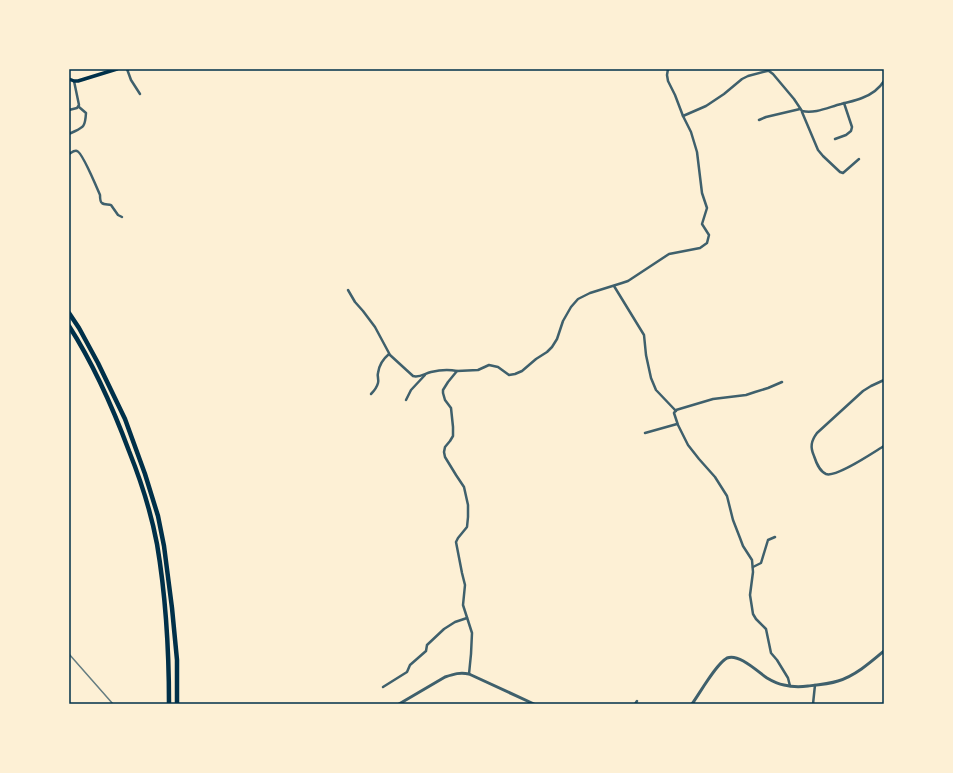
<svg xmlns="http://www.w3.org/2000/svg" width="953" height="773" viewBox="0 0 953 773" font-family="Ubuntu,sans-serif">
	<rect width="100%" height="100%" fill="#fdf0d5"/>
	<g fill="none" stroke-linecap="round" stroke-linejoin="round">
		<!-- minor -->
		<g stroke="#3f606c" stroke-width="2.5">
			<polyline points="127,69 131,80 140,94"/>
			<polyline points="69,110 77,108 79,105 74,81"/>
			<polyline points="802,112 818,150 823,156 840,172 843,173 859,159"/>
			<path d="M683 116 706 106 724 94 742 79 748 76 767 71H769L773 74 794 99 802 111C815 114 829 107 841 104 848 102 855 101 862 98 870 95 879 89 884 81"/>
			<polyline points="759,120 766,117 800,109"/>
			<path d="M69 134C83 127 85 129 86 113L79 107"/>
			<polyline points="835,139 846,135 851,131 852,127 844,103"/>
			<path d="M69 154C71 153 74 150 77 151 82 152 97 188 100 195 100 197 100 202 102 203 104 205 109 204 111 205L118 215 122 217"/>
			<polyline points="614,286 644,335 646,355 651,378 656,390 676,411"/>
			<path d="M348 290 355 302 363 311 375 327 390 355 413 376C419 378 424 374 431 372 439 370 448 369 457 371"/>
			<path d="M884 380 871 386 863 391 817 433C811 441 810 447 814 456 816 462 819 471 826 474 836 478 874 452 884 446"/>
			<polyline points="782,382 768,388 755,392 746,395 713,399 676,410 674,413 678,425 688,445 699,459 715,477 727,496 733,520 740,538 743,546 752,560 753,572 750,595 753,614 756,619 766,629 771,653 777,660 788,678 790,686"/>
			<path d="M371 394C374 391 377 387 378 383 379 379 377 376 378 373 379 365 383 359 389 354"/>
			<polyline points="406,400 411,390 425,375"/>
			<polyline points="645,433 677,424"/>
			<polyline points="753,567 761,563 768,540 775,537"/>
			<polyline points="469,674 471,654 472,633 463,605 465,585 462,573 456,542 458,538 467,527 468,517 468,505 464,487 456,475 445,457 444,452 445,447 450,441 453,436 453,427 451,408 445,400 443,393 443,390 448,382 457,371 478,370 489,365 498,367 509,375 515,374 522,371 536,359 547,352 552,347 557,339 563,321 571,307 578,299 590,293 622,283 628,281 669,254 700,248 707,243 709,235 702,224 707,208 702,193 697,152 691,132 683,116 675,95 668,81 667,75 668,69"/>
			<polyline points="383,687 407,672 410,665 426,651 427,645 444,629 455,622 467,618"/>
			<polyline points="635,704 637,701"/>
			<polyline points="813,704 815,685"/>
		</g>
		<!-- tertiary -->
		<g stroke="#3f606c" stroke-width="3">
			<path d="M399 704 445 677C454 674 460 672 469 674L534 704"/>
			<path d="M692 704C700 693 716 664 727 658 739 653 758 672 767 678 772 681 778 684 784 685 792 687 800 687 808 686 818 685 829 684 838 681 855 676 871 662 884 651"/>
		</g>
		<!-- secondary -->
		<polyline stroke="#003049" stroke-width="3.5" points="69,79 74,81 78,81 117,69"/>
		<!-- motorway -->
		<g stroke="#003049" stroke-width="4.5">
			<polyline points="69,313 79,328 98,363 125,419 145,474 158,516 164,546 172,608 177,660 177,704"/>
			<path d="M69 326C94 365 113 408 129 451 141 481 151 512 157 544 166 597 169 650 169 704"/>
		</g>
		<!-- rail -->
		<polyline stroke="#657d81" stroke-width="1.5" points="69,654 113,704"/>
	</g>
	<!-- border -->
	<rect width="953" height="773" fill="none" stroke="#fdf0d5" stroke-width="140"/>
	<rect x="70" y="70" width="813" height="633" fill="none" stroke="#003049" stroke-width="1.5"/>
</svg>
